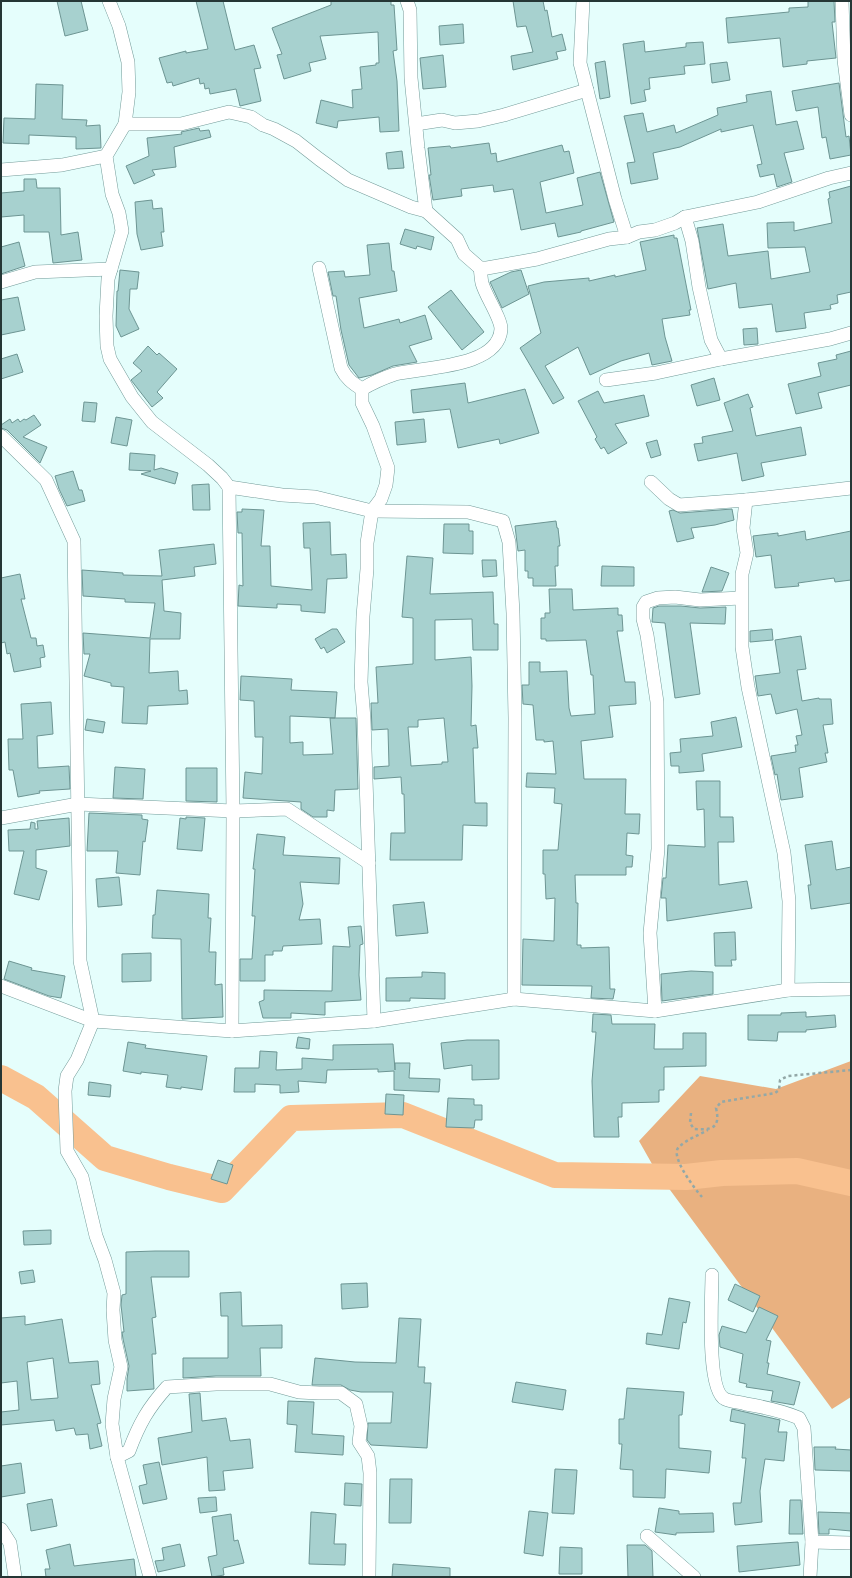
<svg xmlns="http://www.w3.org/2000/svg" width="852" height="1578" viewBox="0 0 852 1578" font-family="Helvetica,sans-serif">
	<rect width="100%" height="100%" fill="#e5fefc"/>
	<!-- forest -->
	<polygon fill="#e9b180" points="851,1061 851,1397 832,1409 656,1171 639,1141 700,1076 776,1089"/>
	<g fill="none" stroke-linecap="round" stroke-linejoin="round">
		<!-- river -->
		<polyline stroke="#f9c18f" stroke-width="26" points="1,1078 36,1097 105,1158 169,1177 222,1190 291,1118 403,1115 555,1175 686,1177 722,1173 797,1171 851,1183"/>
	</g>
	<!-- building -->
	<g fill="#a7d1cf" stroke="#6d9593" fill-rule="evenodd">
		<polygon points="57,1 81,1 88,30 65,36"/>
		<polygon points="196,1 223,1 235,50 254,45 261,68 254,69 261,101 240,106 236,89 210,94 209,88 205,89 204,83 200,84 199,78 173,86 172,82 167,83 159,58 186,51 186,53 208,49"/>
		<polygon points="331,1 391,1 391,5 394,5 397,50 393,51 397,81 399,131 380,132 379,117 338,121 337,128 316,123 321,100 353,108 352,90 362,89 360,67 376,65 376,63 379,63 378,32 320,36 326,59 309,63 311,71 284,79 277,55 282,54 272,28 331,5"/>
		<polygon points="513,1 543,1 545,11 547,10 552,37 562,34 566,50 556,52 558,59 513,70 511,56 533,52 526,26 517,27"/>
		<polygon points="808,1 834,1 835,22 832,22 836,58 807,61 807,64 783,67 780,38 728,43 726,18 789,12 789,8 808,7"/>
		<polygon points="463,24 464,43 440,45 439,26"/>
		<polygon points="644,41 645,52 686,47 686,43 703,42 705,64 684,66 685,74 649,78 650,89 644,90 646,101 631,104 623,44"/>
		<polygon points="443,55 446,87 423,89 420,58"/>
		<polygon points="605,61 610,97 600,99 595,63"/>
		<polygon points="727,62 730,80 712,83 710,64"/>
		<polygon points="839,83 846,137 849,136 851,155 830,159 826,137 822,138 818,107 796,111 792,91"/>
		<polygon points="36,84 63,85 62,119 87,120 86,126 100,125 101,148 76,149 76,137 29,135 29,144 3,143 4,118 35,119"/>
		<polygon points="771,91 776,125 797,121 804,149 784,153 792,182 777,187 774,174 760,177 757,165 762,164 753,125 721,132 721,129 680,147 653,153 658,179 631,184 627,163 635,162 624,116 643,113 647,132 674,125 676,133 718,115 717,108 747,102 746,95"/>
		<polygon points="199,128 200,131 209,130 211,137 174,147 176,167 152,170 155,175 134,184 126,166 149,156 147,138 182,134 181,132"/>
		<polygon points="489,143 491,154 496,153 497,162 562,145 564,152 569,151 574,173 540,182 546,213 583,205 577,178 600,172 614,222 581,231 581,232 558,237 555,223 521,230 513,189 494,192 493,185 461,189 462,196 433,200 429,175 431,175 428,148 450,146 451,148"/>
		<polygon points="402,151 404,168 388,169 386,153"/>
		<polygon points="24,179 36,179 37,188 60,188 61,235 78,232 82,260 53,263 49,232 24,232 24,215 1,217 1,193 24,191"/>
		<polygon points="851,186 851,292 837,295 838,303 830,305 831,309 804,313 806,328 776,332 772,304 739,308 736,283 708,289 697,228 723,224 728,256 768,251 771,279 810,272 805,247 768,248 767,223 794,222 794,231 832,223 828,199 830,198 829,192"/>
		<polygon points="152,200 153,209 162,208 164,232 161,232 163,246 141,250 137,234 135,202"/>
		<polygon points="405,229 434,237 431,250 417,246 416,249 400,244"/>
		<polygon points="674,235 674,238 677,238 691,310 689,310 690,315 662,319 665,337 672,361 652,365 649,353 621,361 590,375 578,347 545,366 564,398 553,404 520,348 541,333 528,286 544,282 589,278 589,281 615,275 615,277 646,270 640,242"/>
		<polygon points="19,242 25,266 1,274 1,247"/>
		<polygon points="389,243 392,271 394,271 397,291 359,298 364,328 399,319 400,323 425,315 432,339 409,346 417,362 393,366 372,375 359,378 349,365 341,330 336,296 333,296 328,272 344,271 345,277 370,275 367,245"/>
		<polygon points="120,270 139,272 137,289 130,289 129,309 139,329 121,337 116,326 117,291 118,291"/>
		<polygon points="521,270 529,294 502,308 490,282 511,272"/>
		<polygon points="451,290 484,332 462,350 428,307"/>
		<polygon points="18,297 25,330 1,335 1,300"/>
		<polygon points="757,328 758,344 744,345 743,329"/>
		<polygon points="148,346 157,355 159,353 177,369 157,392 163,398 152,407 131,380 142,371 133,363"/>
		<polygon points="851,351 851,385 818,393 822,408 796,414 788,384 821,376 818,363 837,359 836,355"/>
		<polygon points="17,354 23,372 1,379 1,359"/>
		<polygon points="714,378 720,400 697,406 691,385"/>
		<polygon points="465,383 468,403 525,389 539,433 500,444 499,439 458,448 450,409 413,413 411,390"/>
		<polygon points="598,391 604,403 644,395 649,416 615,424 627,443 608,454 604,447 601,449 595,439 597,437 578,401"/>
		<polygon points="748,394 753,407 750,408 756,436 801,427 806,455 761,463 764,476 742,481 737,453 698,461 694,444 703,443 702,437 733,431 724,403"/>
		<polygon points="84,402 97,403 95,422 82,421"/>
		<polygon points="34,415 41,425 23,437 47,447 40,463 7,430 1,428 1,425 10,419 12,423 18,419 20,422 24,419 26,420"/>
		<polygon points="116,417 132,420 127,446 111,443"/>
		<polygon points="424,419 426,442 397,445 395,422"/>
		<polygon points="657,440 661,455 651,458 646,443"/>
		<polygon points="130,453 155,455 154,470 161,468 178,473 175,484 141,474 151,471 129,470"/>
		<polygon points="73,471 79,490 82,490 85,501 67,506 59,489 55,476"/>
		<polygon points="209,484 210,510 193,510 192,485"/>
		<polygon points="242,509 264,510 261,546 270,546 271,586 312,590 310,548 304,548 303,523 330,522 331,555 346,554 347,578 327,579 325,613 301,611 301,605 277,604 277,608 238,606 239,585 243,586 242,533 238,533 237,512 242,512"/>
		<polygon points="732,509 734,520 715,525 691,528 694,538 677,542 669,511 673,510 680,513"/>
		<polygon points="556,521 557,528 558,528 560,546 558,546 558,566 555,566 556,586 533,586 533,578 528,578 528,571 525,571 525,550 518,551 515,526"/>
		<polygon points="444,524 469,524 469,531 473,531 473,554 443,553"/>
		<polygon points="805,531 806,540 851,531 851,580 835,582 834,578 798,583 799,586 775,588 771,555 756,557 753,536 778,533 778,536"/>
		<polygon points="214,544 216,564 194,567 195,576 162,580 164,611 181,613 180,639 150,639 149,673 178,671 179,691 187,690 188,704 148,706 147,724 122,723 124,687 111,686 111,683 84,676 90,654 84,654 83,633 150,638 155,603 125,602 125,599 83,596 82,570 123,573 123,575 162,576 159,550"/>
		<path d="M407 556 433 558 430 594 493 592 494 624H498V650H473L472 619 435 620V660L471 657 472 686 471 726 476 725 478 748H473L475 803H487V826L463 825 462 860H390L391 833H405L404 794H402L401 777 374 779V767L389 766 388 729 372 730 371 703H378L376 667 413 664V618L402 617ZM444 718 448 762H442V764L411 766 408 727H418V720Z"/>
		<polygon points="482,560 496,560 497,576 483,577"/>
		<polygon points="602,566 634,567 634,586 601,586"/>
		<polygon points="711,567 729,573 722,591 702,592"/>
		<polygon points="20,574 25,599 21,599 31,638 36,638 37,646 43,645 45,657 40,658 41,667 14,672 10,653 7,654 5,642 1,643 1,578"/>
		<polygon points="549,589 572,589 573,610 618,608 618,615 622,615 623,631 617,631 625,682 635,682 636,704 609,706 613,737 581,741 584,779 626,779 625,814 640,814 639,834 627,833 626,855 633,856 632,867 626,867 626,875 575,875 576,903 578,903 577,945 581,945 581,948 609,947 610,989 615,989 613,999 591,998 592,986 522,985 523,939 554,941 555,898 546,899 545,874 543,874 543,850 558,850 562,804 554,803 555,788 526,787 527,773 556,774 553,741 544,742 544,740 536,740 533,705 523,704 522,685 529,685 529,662 540,662 540,672 567,671 569,708 571,716 595,714 593,675 591,675 586,640 546,641 546,639 541,639 541,618 545,618 545,613 550,613"/>
		<polygon points="659,606 681,606 700,608 726,607 725,624 690,623 700,694 675,698 665,623 652,622 653,608"/>
		<polygon points="332,629 337,629 345,642 327,653 324,647 321,649 315,639"/>
		<polygon points="772,629 773,640 750,642 750,631"/>
		<polygon points="801,636 806,669 797,670 802,701 819,698 819,699 831,699 833,724 823,725 828,753 825,753 827,762 799,768 803,797 781,800 777,774 775,775 771,756 796,752 795,745 798,745 796,736 802,735 797,709 776,714 771,694 758,696 755,676 780,673 775,640"/>
		<polygon points="241,676 292,679 291,690 337,692 335,718 290,716 290,743 303,742 303,755 333,754 330,718 356,718 358,789 335,790 334,811 327,810 327,817 313,817 301,809 301,802 243,798 245,772 262,774 263,737 255,737 254,701 240,700"/>
		<polygon points="51,702 53,734 37,736 38,768 69,766 70,789 39,791 40,793 18,797 13,770 9,770 8,739 23,739 21,704"/>
		<polygon points="736,717 742,747 702,754 704,771 679,773 679,766 671,766 670,753 681,752 680,739 713,736 711,722"/>
		<polygon points="87,719 105,722 103,733 85,730"/>
		<polygon points="115,767 145,769 143,799 113,798"/>
		<polygon points="186,768 217,768 217,802 186,801"/>
		<polygon points="696,781 720,781 720,817 733,817 734,842 718,842 719,885 747,881 752,908 667,921 666,898 661,898 663,878 666,878 668,845 705,847 704,809 697,810"/>
		<polygon points="89,813 142,815 142,819 148,820 145,842 143,841 140,875 116,873 118,851 87,851"/>
		<polygon points="186,817 205,818 202,851 177,849 180,818 186,819"/>
		<polygon points="69,818 70,846 36,850 36,868 47,871 39,900 14,894 24,851 9,851 8,830 30,829 31,822 35,823 35,829 38,829 37,821"/>
		<polygon points="257,834 285,837 283,855 340,858 339,884 300,882 303,904 299,920 320,919 322,944 283,946 282,951 273,951 273,955 265,955 265,981 240,981 240,959 252,959 255,916 252,916 255,869 253,869"/>
		<polygon points="832,841 836,870 851,867 851,903 811,909 808,885 811,885 805,845"/>
		<polygon points="119,877 122,905 98,907 96,879"/>
		<polygon points="157,890 209,894 208,918 211,918 209,952 216,952 215,985 222,984 223,1017 182,1019 181,939 152,938 153,915 155,915"/>
		<polygon points="424,902 428,933 396,936 393,905"/>
		<polygon points="361,926 363,944 360,945 359,975 361,1000 325,1002 325,1015 291,1013 291,1018 263,1018 259,1002 264,1000 264,990 332,991 333,946 350,947 348,927"/>
		<polygon points="735,932 736,960 731,960 732,966 715,966 714,933"/>
		<polygon points="151,953 151,981 122,982 122,954"/>
		<polygon points="9,961 32,968 31,970 65,976 61,998 49,996 4,979"/>
		<polygon points="691,971 713,972 713,994 662,1001 661,974"/>
		<polygon points="422,972 445,973 445,999 410,998 410,1001 386,1001 386,978 422,977"/>
		<polygon points="806,1012 806,1017 835,1015 836,1027 806,1030 806,1032 778,1032 777,1041 748,1040 748,1015 781,1015 781,1013"/>
		<polygon points="593,1014 611,1015 612,1024 655,1024 654,1049 683,1049 683,1033 706,1033 706,1066 664,1067 664,1090 659,1090 659,1102 622,1103 622,1117 618,1117 619,1137 594,1137 592,1081 596,1032 592,1032"/>
		<polygon points="298,1037 310,1039 309,1049 296,1048"/>
		<polygon points="467,1040 499,1040 499,1079 472,1080 472,1065 444,1069 441,1043"/>
		<polygon points="128,1042 146,1045 145,1048 207,1056 202,1090 181,1087 181,1089 166,1087 168,1075 141,1072 141,1074 123,1071"/>
		<polygon points="393,1044 395,1070 395,1063 410,1063 409,1078 440,1079 439,1092 394,1090 394,1071 378,1072 378,1069 327,1070 326,1083 298,1081 299,1092 280,1093 280,1085 255,1084 255,1092 234,1092 235,1068 259,1068 260,1051 277,1052 276,1070 302,1069 302,1058 333,1060 333,1045"/>
		<polygon points="89,1082 111,1085 110,1097 88,1095"/>
		<polygon points="386,1094 404,1095 403,1115 385,1114"/>
		<polygon points="448,1098 474,1099 474,1105 482,1105 482,1120 475,1120 474,1128 446,1127"/>
		<polygon points="218,1160 233,1165 227,1184 211,1179"/>
		<polygon points="51,1230 51,1244 24,1245 23,1231"/>
		<polygon points="155,1251 189,1251 189,1277 151,1277 156,1317 152,1318 156,1354 152,1354 154,1389 127,1391 127,1379 129,1366 123,1339 122,1332 124,1332 121,1305 122,1295 126,1294 126,1252"/>
		<polygon points="33,1270 35,1282 21,1284 19,1272"/>
		<polygon points="367,1283 368,1307 342,1309 341,1284"/>
		<polygon points="735,1284 760,1296 753,1312 728,1300"/>
		<polygon points="241,1292 242,1326 282,1325 282,1348 260,1348 261,1376 216,1376 183,1378 183,1358 228,1358 228,1316 221,1316 220,1293"/>
		<polygon points="669,1298 690,1302 686,1323 683,1322 679,1349 646,1344 647,1333 662,1335"/>
		<polygon points="759,1307 778,1316 766,1340 771,1341 767,1363 769,1363 767,1374 800,1382 794,1405 771,1401 773,1391 746,1387 747,1384 739,1382 743,1354 720,1347 719,1335 722,1326 746,1333"/>
		<path d="M25 1316V1325L62 1319 69 1363 98 1361 100 1384 91 1385 101 1423 97 1424 102 1446 90 1449 88 1434 76 1435 74 1428 56 1431 54 1420 1 1425V1412L19 1410 17 1381 1 1383V1318ZM53 1358 58 1398 31 1400 27 1362Z"/>
		<polygon points="399,1318 421,1319 418,1367 425,1367 424,1383 431,1383 427,1448 371,1445 367,1440 368,1423 391,1423 393,1392 361,1392 350,1390 341,1385 312,1385 315,1358 355,1362 396,1363"/>
		<polygon points="516,1382 566,1390 563,1410 512,1402"/>
		<polygon points="627,1388 684,1392 682,1415 679,1415 679,1448 711,1451 709,1473 666,1469 665,1498 633,1497 633,1470 620,1469 622,1444 619,1444 619,1419 624,1419"/>
		<polygon points="200,1393 202,1421 226,1418 230,1441 250,1439 253,1468 223,1471 225,1490 209,1491 207,1457 162,1465 158,1438 192,1432 189,1394"/>
		<polygon points="288,1401 314,1402 312,1434 344,1436 343,1455 295,1452 297,1425 287,1424"/>
		<polygon points="732,1409 780,1420 778,1432 787,1432 784,1461 765,1459 760,1491 762,1522 735,1525 733,1503 741,1503 746,1458 742,1458 745,1424 730,1421"/>
		<polygon points="814,1447 836,1447 835,1449 851,1450 851,1471 815,1470"/>
		<polygon points="159,1462 167,1499 143,1504 139,1486 147,1484 143,1465"/>
		<polygon points="21,1463 25,1493 1,1497 1,1466"/>
		<polygon points="555,1469 577,1470 574,1514 552,1513"/>
		<polygon points="390,1479 412,1479 411,1523 389,1523"/>
		<polygon points="345,1483 362,1484 361,1506 344,1505"/>
		<polygon points="216,1497 217,1511 200,1513 198,1498"/>
		<polygon points="52,1499 57,1526 31,1531 27,1504"/>
		<polygon points="790,1500 801,1500 803,1534 789,1534"/>
		<polygon points="659,1508 679,1511 679,1514 713,1513 714,1532 676,1533 676,1535 655,1532"/>
		<polygon points="529,1511 548,1513 543,1556 524,1553"/>
		<polygon points="311,1512 336,1514 334,1544 346,1544 345,1565 309,1564"/>
		<polygon points="818,1512 851,1513 851,1531 829,1529 829,1534 819,1534"/>
		<polygon points="231,1514 234,1541 238,1540 244,1563 223,1568 224,1575 212,1577 208,1557 217,1555 212,1517"/>
		<polygon points="798,1542 800,1565 739,1572 737,1546"/>
		<polygon points="70,1544 74,1566 134,1559 136,1577 46,1577 45,1569 50,1569 46,1550"/>
		<polygon points="180,1544 185,1566 158,1572 155,1561 164,1560 162,1548"/>
		<polygon points="627,1545 645,1545 652,1551 653,1577 628,1577"/>
		<polygon points="560,1547 582,1548 582,1574 559,1574"/>
		<polygon points="393,1564 450,1568 450,1577 392,1577"/>
	</g>
	<g fill="none" stroke-linecap="round" stroke-linejoin="round">
		<defs>
			<g id="street">
				<polyline points="109,1 119,26 128,62 129,92 125,124 106,156 112,194 119,213 122,231 108,279 106,316 107,346 110,359 132,397 152,422 208,465 222,478 229,487 282,495 315,497 372,511 468,512 503,521 509,542 513,613 515,718 514,999"/>
				<polyline points="407,1 410,10 411,78 418,148 426,211 457,239 464,254 480,268 487,268 537,259 609,239 627,237 639,232 655,230 675,223 685,217 758,202 829,178 851,173"/>
				<polyline points="583,1 580,63 615,199 627,237"/>
				<polyline points="842,1 844,60 851,115"/>
				<polyline points="125,124 181,124 229,112 251,117 263,125 274,129 296,141 319,159 348,180 411,207 426,211"/>
				<polyline points="416,124 442,120 455,123 478,121 504,115 587,90"/>
				<polyline points="1,170 62,165 106,156"/>
				<polyline points="685,217 692,241 699,287 711,340 721,359"/>
				<path d="M319 268 341 368C346 378 352 383 362 389"/>
				<polyline points="1,282 35,272 111,269"/>
				<polyline points="606,380 656,373 721,359 830,339 851,333"/>
				<polyline points="362,389 362,403 373,426 388,468 386,485 381,499 372,511 367,543 367,569 363,616 361,682 364,719 374,1021"/>
				<path d="M362 389C372 383 383 378 395 374 423 367 499 368 501 329 501 318 485 295 482 283 481 279 481 273 480 268"/>
				<polyline points="1,436 46,480 74,541 80,961 93,1021 77,1060 67,1076 65,1091 67,1151 82,1177 96,1236 105,1260 114,1293 113,1310 115,1340 121,1367 114,1399 112,1424 117,1457 150,1577"/>
				<polyline points="651,482 669,499 679,505 746,500 851,488"/>
				<polyline points="229,487 233,811 232,1031"/>
				<polyline points="746,500 743,528 747,553 742,574 742,647 748,687 784,853 789,901 788,990"/>
				<polyline points="1,818 78,804 233,811 287,809 369,863"/>
				<polyline points="1,986 93,1021 232,1031 374,1021 514,999 655,1011 788,990 851,989"/>
				<polyline points="655,1011 650,933 658,849 657,702 647,635 643,619 643,607 646,602 658,598 675,597 700,600 741,598"/>
				<path d="M712 1275C712 1296 706 1390 725 1399 731 1402 740 1402 746 1404 764 1407 782 1411 799 1418L804 1428 812 1542 810 1577"/>
				<path d="M117 1457 129 1451C139 1424 148 1408 167 1387L216 1384H270L299 1392 319 1393H341L356 1404 361 1426 359 1442 368 1456 370 1473 369 1577"/>
				<polyline points="1,1529 10,1543 15,1577"/>
				<polyline points="647,1536 694,1577"/>
				<polyline points="812,1542 851,1543"/>
			</g>
		</defs>
		<!-- street casing -->
		<use href="#street" stroke="#739b99" stroke-width="14"/>
		<!-- path -->
		<g stroke="#93a8a7" stroke-width="2.5" stroke-dasharray="3 3" stroke-linecap="butt">
			<path d="M691 1113 690 1123 694 1129C711 1130 721 1129 716 1108L721 1102 775 1093 779 1090 780 1080 788 1076 851 1070"/>
			<path d="M702 1197C695 1189 671 1158 678 1148 685 1140 699 1135 708 1130"/>
		</g>
		<!-- street -->
		<use href="#street" stroke="#fff" stroke-width="13"/>
	</g>
	<!-- border -->
	<rect width="852" height="1578" fill="none" stroke="#253635" stroke-width="4"/>
</svg>
